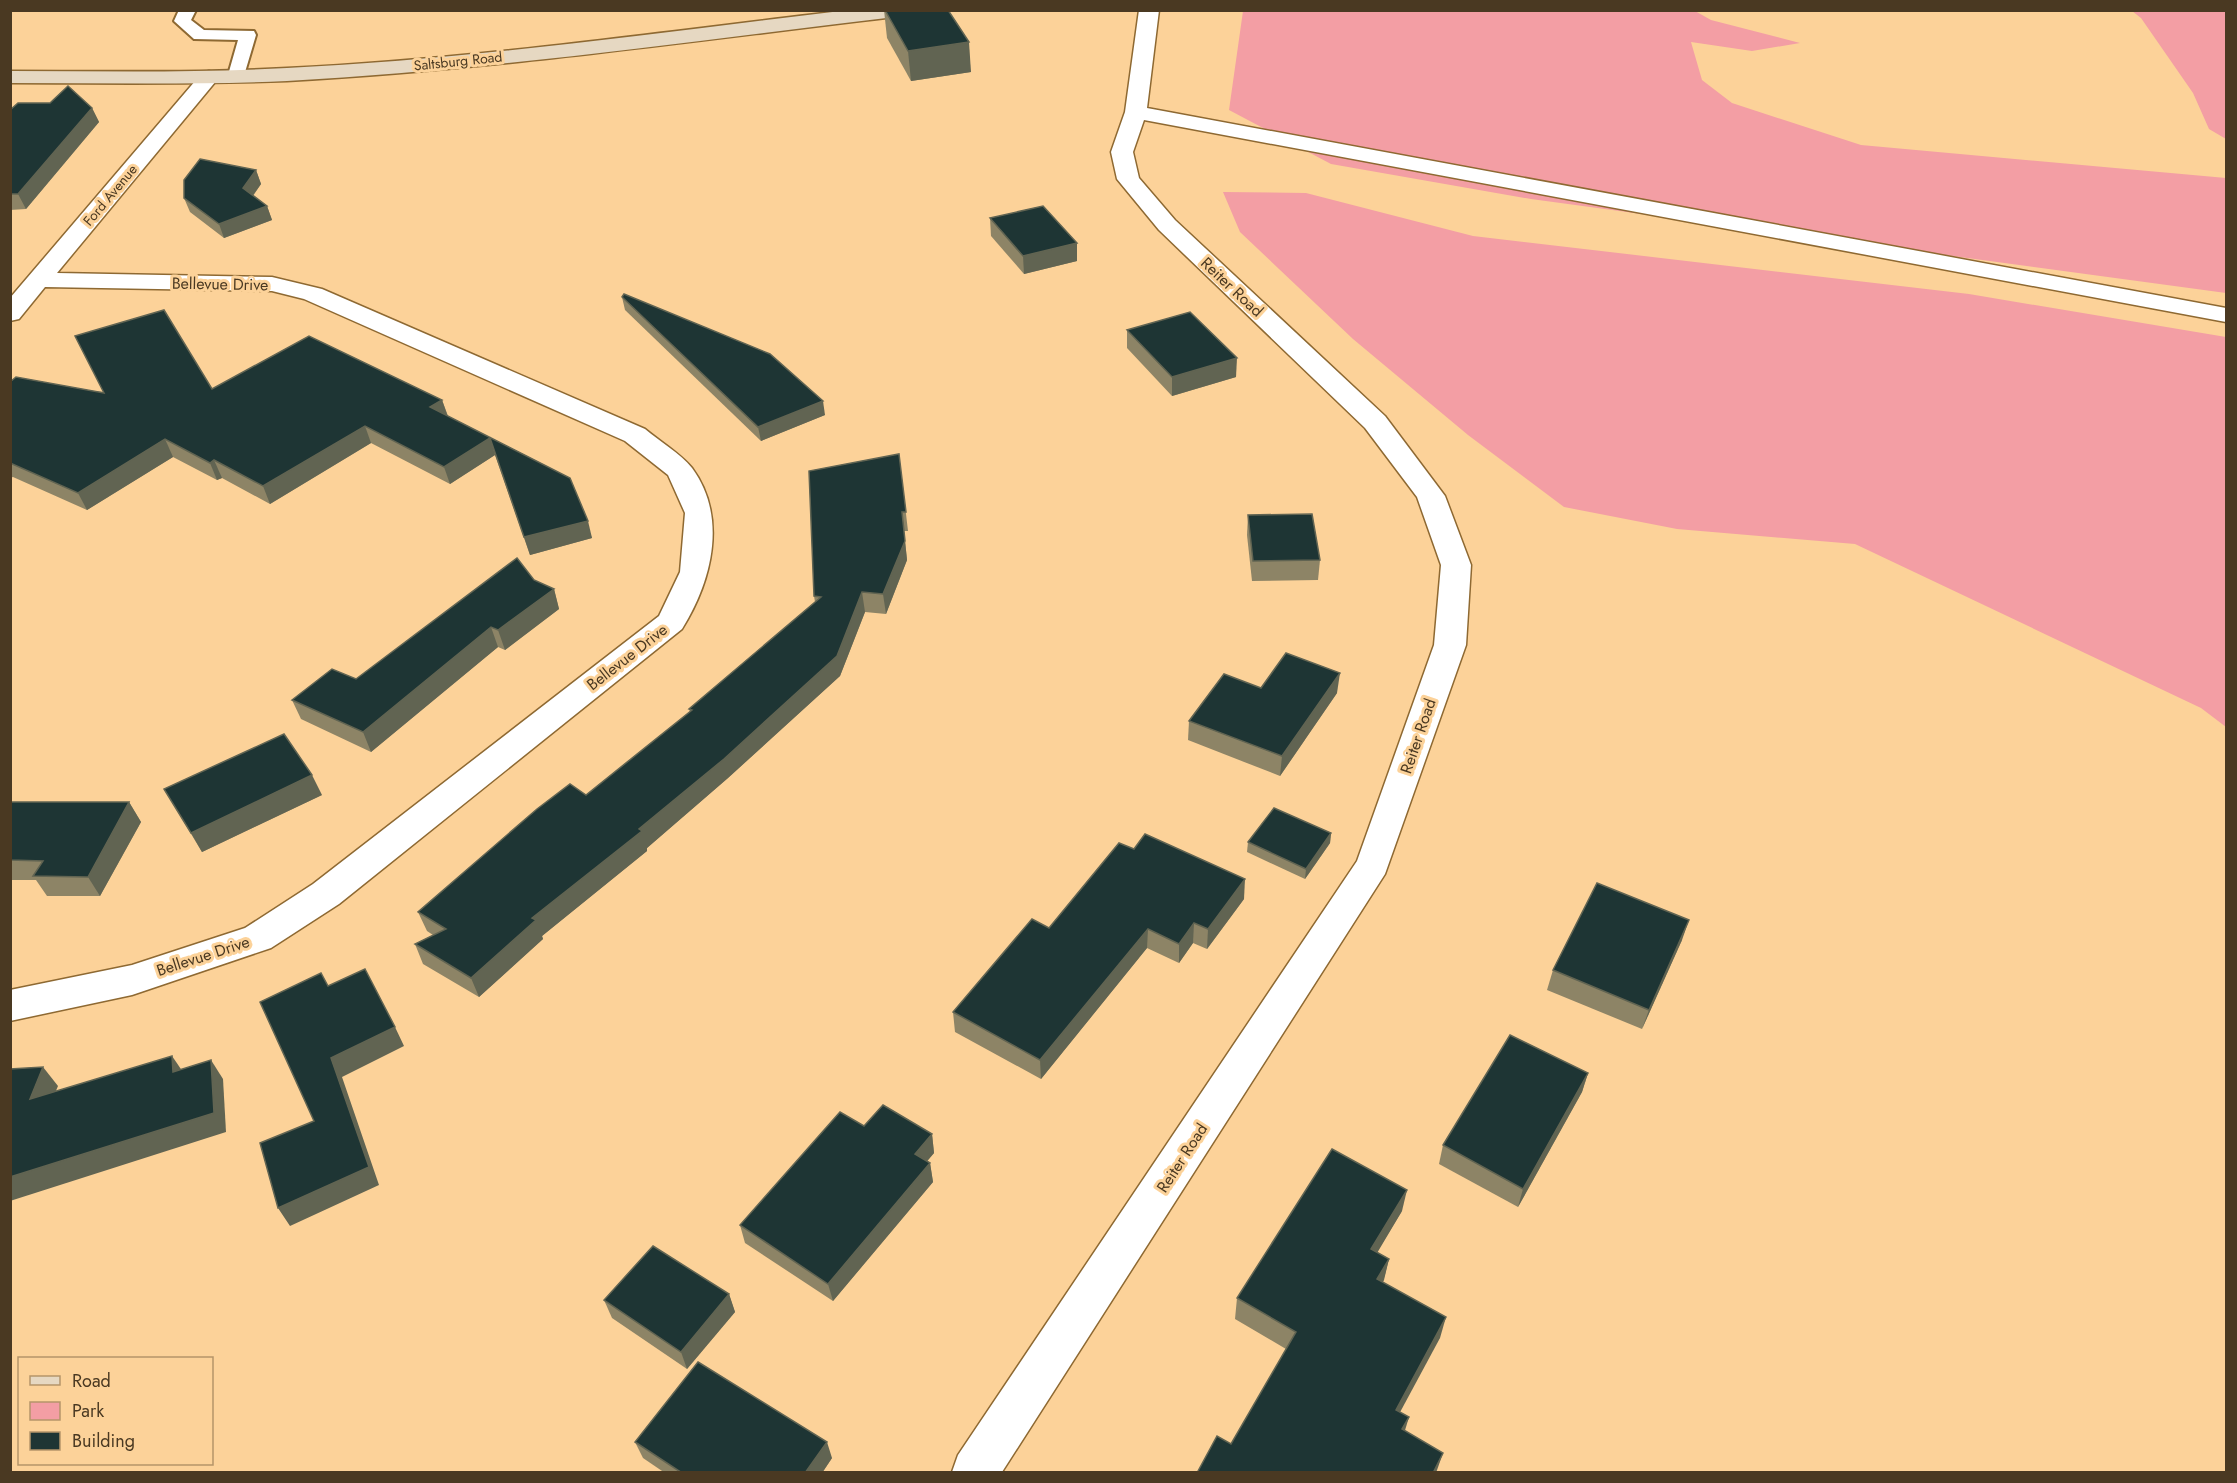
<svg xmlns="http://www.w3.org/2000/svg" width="2237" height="1483" viewBox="0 0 2237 1483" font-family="Jost,sans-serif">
	<rect width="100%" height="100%" fill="#fcd299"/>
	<!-- green -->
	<g fill="#f39ea4">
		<polygon points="1243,11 1695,11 1711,20 1800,43 1752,51 1691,42 1702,80 1732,103 1861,145 2226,178 2226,293 1531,199 1331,164 1229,110"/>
		<polygon points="2132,11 2226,11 2226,139 2209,129 2193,93 2141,18"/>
		<polygon points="1223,192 1306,193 1473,236 1969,294 2226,337 2226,727 2201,708 1855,544 1677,529 1564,507 1468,435 1353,339 1240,232"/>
	</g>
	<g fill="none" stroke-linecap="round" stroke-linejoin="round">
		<defs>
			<polygon id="service" points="179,10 196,10 191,20 204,30 254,31 256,35 243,79 237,80 228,75 238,40 194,39 174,21"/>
			<g id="minor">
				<polygon points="1139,10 1159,10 1147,108 2226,308 2226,322 1144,120 1133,152 1139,178 1175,220 1385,416 1445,496 1471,565 1466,645 1385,874 1002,1472 952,1472 958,1455 1357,861 1434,645 1441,565 1417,497 1365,428 1159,230 1117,179 1111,152 1125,112"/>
				<path d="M209 71 216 73 219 77 216 81 57 273 272 277 322 289 645 429C659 441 680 453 692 468 728 517 712 581 682 629L339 904 271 948 132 995 10 1021V990L132 965 245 928 313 884 659 616 680 572 685 513 668 475 625 441 304 299 272 291 45 287 19 319 10 321V298L202 73Z"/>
			</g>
			<path id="secondary" d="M849 10H912L903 16C698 40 493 70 287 81 195 85 102 83 10 83V71C103 71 195 73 287 68 475 59 662 32 849 10Z"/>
		</defs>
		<!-- service casing -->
		<use href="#service" stroke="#8e6932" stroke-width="4"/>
		<!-- minor casing -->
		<use href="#minor" stroke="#8e6932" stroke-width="3"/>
		<!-- secondary casing -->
		<use href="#secondary" stroke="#8e6932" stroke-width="3"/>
		<!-- service -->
		<use href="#service" fill="#fff" fill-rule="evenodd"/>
		<!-- minor -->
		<use href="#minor" fill="#fff" fill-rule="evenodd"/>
		<!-- secondary -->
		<use href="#secondary" fill="#e6d8c2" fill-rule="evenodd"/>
	</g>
	<!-- wall -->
	<g fill="#8d8466">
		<polygon points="884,10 948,10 971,72 911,81 887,38"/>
		<polygon points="92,108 99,122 26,209 10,210 10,110"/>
		<polygon points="256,170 261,184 253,196 267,206 272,220 224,238 190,212 184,198"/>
		<polygon points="990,218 1077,261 1024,274 991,236"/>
		<polygon points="622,297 825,415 761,441 625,310"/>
		<polygon points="1127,330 1236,377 1172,396 1127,348"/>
		<polygon points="75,336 212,389 442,400 448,416 570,478 592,538 530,555 495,455 450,484 371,443 270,504 222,478 217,480 173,457 87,510 13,477 10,478 10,382 104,392"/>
		<polygon points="899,454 908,531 904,531 907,560 886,614 865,612 840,676 728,778 647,848 647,851 542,936 543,939 479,997 423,964 415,944 433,935 427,931 418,912 586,795 690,712 689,709 815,602 814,596"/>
		<polygon points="1248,515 1320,560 1318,580 1252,581 1247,535"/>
		<polygon points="534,580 554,589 559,609 505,650 498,647 371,752 301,719 292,700 356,679"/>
		<polygon points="1261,688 1337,693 1280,776 1188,740 1189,721"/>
		<polygon points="164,789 322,795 202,852"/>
		<polygon points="10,802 129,802 141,822 100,896 47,896 36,880 10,880"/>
		<polygon points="1331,833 1330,843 1305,879 1247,852 1248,842"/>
		<polygon points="1244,899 1207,949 1193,943 1179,963 1147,948 1041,1079 955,1032 953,1012 1049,928"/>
		<polygon points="1682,940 1642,1029 1547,990 1553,970"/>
		<polygon points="1588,1073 1582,1092 1518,1207 1439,1164 1443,1145"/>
		<polygon points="864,1126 932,1134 934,1153 927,1161 930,1163 933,1182 833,1301 745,1243 740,1225"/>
		<polygon points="1402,1211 1377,1252 1389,1259 1383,1282 1440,1338 1231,1444 1286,1349 1235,1319 1237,1298"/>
		<polygon points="729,1294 735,1312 687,1369 612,1318 604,1300"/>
		<polygon points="635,1442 832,1458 822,1473 665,1473 643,1458"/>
	</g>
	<!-- shaded-wall -->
	<g fill="#616452">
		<polygon points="969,42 971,72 911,81 908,51"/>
		<polygon points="92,108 99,122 26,209 18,194"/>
		<polygon points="256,170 261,184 248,202 243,188"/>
		<polygon points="267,206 272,220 224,238 219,224"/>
		<polygon points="1077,243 1077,261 1024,274 1023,256"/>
		<polygon points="1237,358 1236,377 1172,396 1172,377"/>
		<polygon points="442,400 448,417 430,407"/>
		<polygon points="823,401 825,415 761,441 758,427"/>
		<polygon points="365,426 371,443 270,504 263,486"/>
		<polygon points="490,438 495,455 450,484 444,467"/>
		<polygon points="165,439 173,457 87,510 78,493"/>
		<polygon points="214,460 222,478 217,480 210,463"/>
		<polygon points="588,521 592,538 530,555 524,537"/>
		<polygon points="905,541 907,560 886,614 883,594"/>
		<polygon points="554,589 559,609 505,650 498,630"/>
		<polygon points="862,592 865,612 840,676 728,778 647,848 647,851 542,936 543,939 479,997 471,978"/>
		<polygon points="491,627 498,647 371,752 363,732"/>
		<polygon points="1340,673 1337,693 1280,776 1282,756"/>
		<polygon points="312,775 322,795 202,852 191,833"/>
		<polygon points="129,802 141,822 100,896 88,877"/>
		<polygon points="1331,833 1330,843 1305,879 1306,869"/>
		<polygon points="1245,879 1244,899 1207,949 1208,929"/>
		<polygon points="1689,920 1682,940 1642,1029 1649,1010"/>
		<polygon points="1194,923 1193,943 1179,963 1179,944"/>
		<polygon points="1148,929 1147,948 1041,1079 1040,1060"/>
		<polygon points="395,1027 404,1046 342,1077 379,1185 290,1226 278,1208 369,1167 331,1058"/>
		<polygon points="172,1056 185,1075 173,1072"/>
		<polygon points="211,1060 223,1079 226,1132 10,1201 10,1177"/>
		<polygon points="43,1067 58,1086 45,1117 30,1099"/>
		<polygon points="1588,1073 1582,1092 1518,1207 1523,1189"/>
		<polygon points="932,1134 934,1153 918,1172 915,1154"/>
		<polygon points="930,1163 933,1182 833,1301 828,1284"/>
		<polygon points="1407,1190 1402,1211 1367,1270 1371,1249"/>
		<polygon points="1389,1259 1384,1280 1373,1300 1377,1279"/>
		<polygon points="729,1294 735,1312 687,1369 681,1352"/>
		<polygon points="1446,1317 1440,1338 1391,1429 1396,1410"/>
		<polygon points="1409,1417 1403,1437 1402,1429"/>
		<polygon points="827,1442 832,1458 822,1473 805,1473"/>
		<polygon points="1443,1453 1436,1473 1433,1473"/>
	</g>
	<!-- building -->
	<g fill="#1e3534" stroke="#616452" stroke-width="1.5">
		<polygon points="885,10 948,10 969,42 908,51"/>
		<polygon points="68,86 92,108 18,194 10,194 10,110 18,103 50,103"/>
		<polygon points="200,159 256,170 243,188 267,206 219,224 184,198 184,180"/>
		<polygon points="1043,206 1077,243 1023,256 990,218"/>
		<polygon points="624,294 770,354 823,401 758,427 622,297"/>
		<polygon points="164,310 212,389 309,336 442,400 430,407 570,478 588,521 524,537 490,438 444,467 365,426 263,486 214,460 210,463 165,439 78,493 10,463 10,382 16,377 104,393 75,336"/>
		<polygon points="1190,312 1237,358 1172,377 1127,330"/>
		<polygon points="899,454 906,512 902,512 905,541 883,594 862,592 837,656 724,759 639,829 642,831 532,918 536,920 471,978 415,944 446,929 418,912 537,809 570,784 586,795 692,710 689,709 821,597 814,596 809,471"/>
		<polygon points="1312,514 1320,560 1253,561 1248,515"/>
		<polygon points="517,558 534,580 554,589 498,630 491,627 363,732 292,700 332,669 356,679"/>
		<polygon points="1286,653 1340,673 1282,756 1189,721 1224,674 1261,688"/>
		<polygon points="284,734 312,775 191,833 164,789"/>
		<polygon points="10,802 129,802 88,877 33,876 43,861 10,860"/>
		<polygon points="1274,808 1331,833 1306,869 1248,842"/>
		<polygon points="1145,834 1245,879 1208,929 1194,923 1179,944 1148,929 1040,1060 953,1012 1032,919 1049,928 1119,843 1134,849"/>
		<polygon points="1597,883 1689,920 1649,1010 1553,970"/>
		<polygon points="365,969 395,1027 331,1058 369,1167 278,1208 260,1143 314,1121 260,1002 321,973 328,986"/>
		<polygon points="1510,1035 1588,1073 1523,1189 1443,1145"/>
		<polygon points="172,1056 173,1072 211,1060 214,1113 10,1177 10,1069 43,1067 30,1099"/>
		<polygon points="883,1105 932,1134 915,1154 930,1163 828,1284 740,1225 840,1112 864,1126"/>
		<polygon points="1332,1149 1407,1190 1371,1249 1389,1259 1377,1279 1446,1317 1396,1410 1409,1417 1402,1429 1443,1453 1433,1473 1197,1473 1217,1436 1231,1444 1296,1332 1237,1298"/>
		<polygon points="653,1246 729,1294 681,1352 604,1300"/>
		<polygon points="698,1362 827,1442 805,1473 682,1473 635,1442"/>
	</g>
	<g text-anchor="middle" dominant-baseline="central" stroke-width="6" stroke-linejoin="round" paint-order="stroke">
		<!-- far-street labels -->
		<g font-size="14" fill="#4a3922" stroke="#fcd299">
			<text transform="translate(458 61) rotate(-6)">Saltsburg Road</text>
			<text transform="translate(110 195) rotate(-50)">Ford Avenue</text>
		</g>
		<!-- street labels -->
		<g font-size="16" fill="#4a3922" stroke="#fcd299">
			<text transform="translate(220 284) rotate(1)">Bellevue Drive</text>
			<text transform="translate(1232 287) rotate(43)">Reiter Road</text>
			<text transform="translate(627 657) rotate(-38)">Bellevue Drive</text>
			<text transform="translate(1418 736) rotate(-71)">Reiter Road</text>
			<text transform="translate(203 956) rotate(-18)">Bellevue Drive</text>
			<text transform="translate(1182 1158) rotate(-57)">Reiter Road</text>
		</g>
	</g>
	<!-- border -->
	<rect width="2237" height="1483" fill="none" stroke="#4a3922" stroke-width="24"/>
	<!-- legend -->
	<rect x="18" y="1357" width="195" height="108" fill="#fcd299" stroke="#b59569" stroke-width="1.5"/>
	<rect x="30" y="1376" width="30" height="9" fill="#e6d8c2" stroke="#b59569" stroke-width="1.5"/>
	<text x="72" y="1387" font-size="18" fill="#4a3922">Road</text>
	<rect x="30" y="1402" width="30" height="18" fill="#f39ea4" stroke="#b59569" stroke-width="1.5"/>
	<text x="72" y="1417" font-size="18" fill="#4a3922">Park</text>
	<rect x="30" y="1432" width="30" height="18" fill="#1e3534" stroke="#b59569" stroke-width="1.5"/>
	<text x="72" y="1447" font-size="18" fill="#4a3922">Building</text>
</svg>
